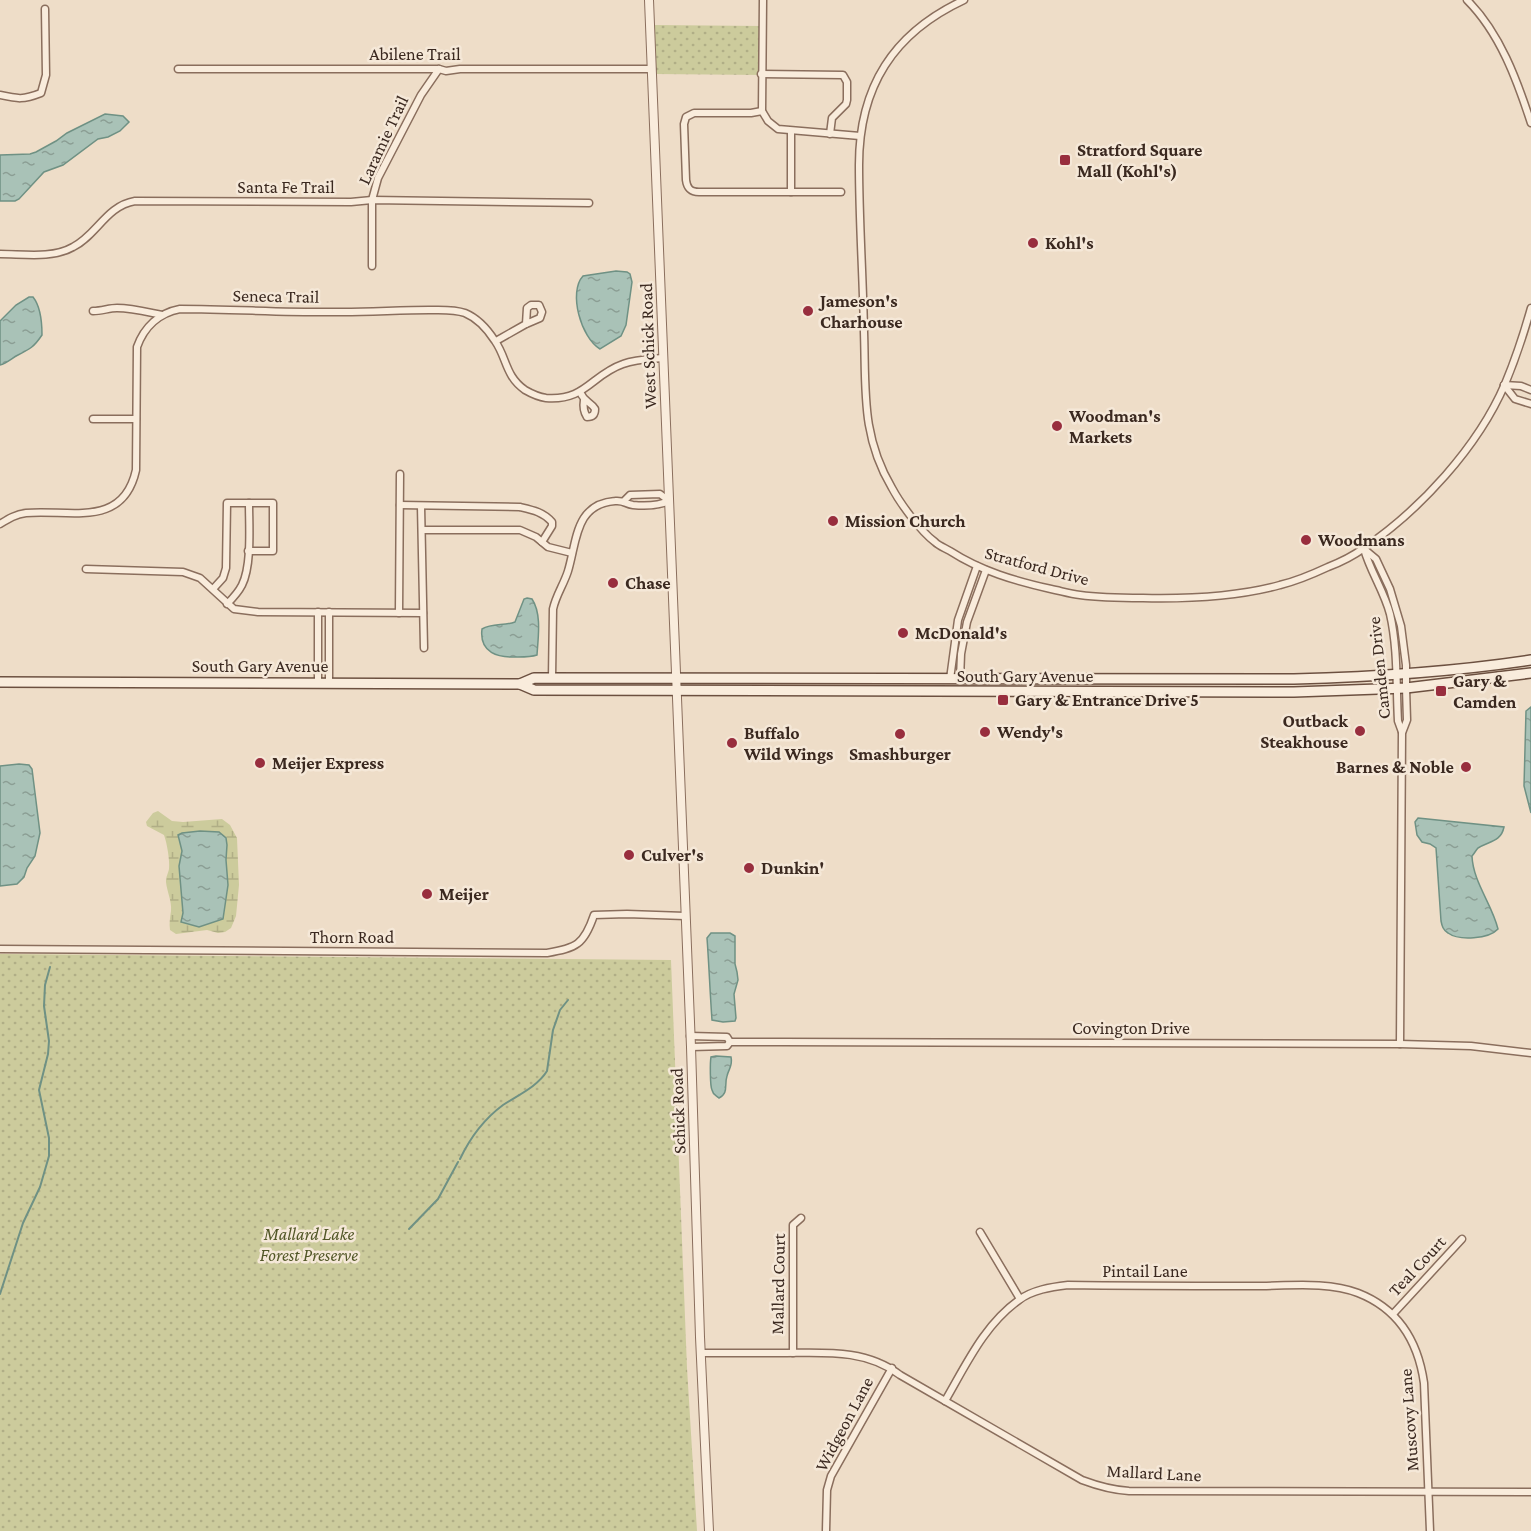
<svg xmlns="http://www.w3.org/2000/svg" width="1531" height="1531" viewBox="0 0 1531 1531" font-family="'Crimson Pro',serif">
	<defs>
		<pattern id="wetland-marsh" width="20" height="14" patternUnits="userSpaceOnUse" patternTransform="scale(1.5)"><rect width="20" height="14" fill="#cccb9c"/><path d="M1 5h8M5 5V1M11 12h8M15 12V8" fill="none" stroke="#b0ae86"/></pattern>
		<pattern id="park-dots" width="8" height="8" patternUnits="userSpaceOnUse" patternTransform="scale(1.5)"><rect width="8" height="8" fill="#cccb9c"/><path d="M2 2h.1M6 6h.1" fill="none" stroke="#b0ae86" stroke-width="1.8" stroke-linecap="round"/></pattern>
		<pattern id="water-ripples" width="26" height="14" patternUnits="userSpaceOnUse" patternTransform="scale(1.5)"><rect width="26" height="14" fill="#a9c2b7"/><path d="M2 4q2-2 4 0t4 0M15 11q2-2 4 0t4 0" fill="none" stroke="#8b9e94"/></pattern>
	</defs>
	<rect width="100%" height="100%" fill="#eeddc8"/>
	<!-- wetland -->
	<path fill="url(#wetland-marsh)" d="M158 811 172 821 183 822 222 819 230 825 237 838 239 885 236 916 231 928 225 932 218 933 207 930 176 934 170 930C169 923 170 918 171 911 172 901 167 892 166 882 166 876 168 874 169 869 170 861 167 843 164 835L147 826 146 822 153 813Z"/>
	<!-- park -->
	<g fill="url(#park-dots)">
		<polygon points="653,25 764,26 764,75 654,74"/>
		<polygon points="0,954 671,960 687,1368 697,1531 0,1531"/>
	</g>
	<!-- water -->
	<g fill="url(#water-ripples)" stroke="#6f9184" stroke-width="1.5">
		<polygon points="105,114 123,116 129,122 120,131 108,137 98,139 63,165 44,172 19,199 15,201 0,201 0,155 30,154 36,152 56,141 67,133"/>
		<path d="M616 271 627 272 630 274 632 282 626 325 621 336 600 349C581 338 568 292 583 276Z"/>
		<path d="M29 297H33C41 307 42 323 42 335 34 347 30 349 18 355 12 358 7 363 0 365V321L16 305Z"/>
		<path d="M527 598 532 599C542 614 538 638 537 655 531 657 525 657 518 657 498 658 479 653 482 629 492 623 504 626 515 622L524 599Z"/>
		<polygon points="1531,707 1531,813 1524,786 1526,711"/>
		<polygon points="19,764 29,765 32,769 40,833 35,856 27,868 24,877 17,884 0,886 0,766"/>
		<path d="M1418 818 1504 827C1501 842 1489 841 1478 848 1476 850 1474 854 1472 856 1473 882 1492 904 1498 929 1489 939 1459 941 1448 933 1443 930 1442 926 1441 921L1436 848 1430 844 1422 842 1417 835 1415 822Z"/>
		<polygon points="200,831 219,832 226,838 227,845 226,860 228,885 223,919 199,927 181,922 183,913 179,866 182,851 178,835 182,833"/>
		<path d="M711 933H730L735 936V964L737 972 738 980 734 994 736 1018 735 1021 723 1022 712 1020C710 993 709 965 707 938Z"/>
		<path d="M716 1056 731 1057C733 1066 729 1068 727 1076 724 1085 729 1093 719 1098 716 1095 713 1095 712 1090 710 1086 710 1062 711 1057Z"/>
	</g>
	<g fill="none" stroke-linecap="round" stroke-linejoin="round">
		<!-- stream -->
		<g stroke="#6f9184" stroke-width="2">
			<path d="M460 1159C470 1138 484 1119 503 1105 518 1095 537 1087 547 1071L553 1030 560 1010 568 1000"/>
			<polyline points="409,1229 438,1199 458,1162"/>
			<polyline points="0,1294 23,1223 40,1187 49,1156 49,1138 39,1090 48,1054 49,1041 44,1006 45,985 50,967"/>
		</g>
		<defs>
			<g id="minor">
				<polyline points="763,0 762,111 768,121 778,129 860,136"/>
				<path d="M964 0C893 33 859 87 859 165 859 220 863 276 864 332 866 390 861 436 892 488 900 503 921 532 935 542 939 546 945 548 950 551 981 571 1015 581 1051 589 1061 591 1070 594 1080 595 1101 598 1121 598 1143 598 1188 599 1236 597 1280 585 1297 581 1313 574 1328 567 1341 562 1353 556 1364 548 1420 510 1478 447 1505 384 1515 360 1524 333 1531 308"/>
				<path d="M1467 0C1500 33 1517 80 1531 123"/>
				<polyline points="178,69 439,69 446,71 460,69 652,69"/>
				<polyline points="761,74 843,75 847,82 847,100 846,104 832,118 830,134"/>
				<path d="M0 95C18 99 23 100 41 93L46 75 45 9"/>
				<path d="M762 111 751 113H694L686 117 684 124 686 180C687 188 690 192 699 192H791V131"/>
				<polyline points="791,192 841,192"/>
				<path d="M0 254C23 254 52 259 73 247 97 235 106 206 135 201L351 202 372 200 589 203"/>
				<polyline points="372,266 372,200 378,178 421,95 439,69"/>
				<path d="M93 311C102 311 109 308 117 308 132 308 147 312 162 315"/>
				<polyline points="496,341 526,324 540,318 542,312 539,305 531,305 527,308 526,324"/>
				<polyline points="1504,385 1515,399 1531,404"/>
				<polyline points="1504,385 1521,386 1531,390"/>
				<path d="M580 392C585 403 590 401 595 409 595 414 593 417 587 417 583 411 583 406 584 400"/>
				<polyline points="93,419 136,419"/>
				<path d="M400 505 520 507C533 510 543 512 552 522V526L542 542"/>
				<polyline points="421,506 424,648"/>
				<path d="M0 524C8 519 16 514 26 513 69 509 123 529 136 470L137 347C144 327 159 313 180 309 234 309 289 313 343 312 372 312 401 310 429 310 441 310 454 309 465 313 477 318 488 330 495 341 507 358 505 376 525 390 532 394 539 397 546 398 586 401 591 375 623 364 636 359 650 359 663 358"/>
				<polyline points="422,530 520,530 536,537 548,547 572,553"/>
				<polyline points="1364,549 1376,559 1390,589 1401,626 1406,665 1406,688 1407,720 1402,733 1400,1044"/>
				<path d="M1364 549C1370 571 1384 591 1390 614 1398 649 1396 686 1398 721L1402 732"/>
				<polyline points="86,569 183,572 200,578 234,609 258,612 423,613"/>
				<polyline points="213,589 223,578 226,568 227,503 273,503 273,551 248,551"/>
				<path d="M227 604C233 598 238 593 242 585 252 565 249 525 249 503"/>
				<polyline points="318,612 318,683"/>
				<polyline points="329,612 329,683"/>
				<polyline points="399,613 400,474"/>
				<path d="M552 678 553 609C556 595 564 584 568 571 577 541 575 504 615 501 624 500 625 504 633 505 644 506 658 506 669 501L660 494 630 495 624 501"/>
				<polyline points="950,679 958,620 977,566"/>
				<polyline points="960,679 961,654 967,622 986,570"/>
				<path d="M0 949 547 953C576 948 584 945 594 915L627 914 685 916"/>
				<polyline points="690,1036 727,1037 730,1042"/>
				<polyline points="691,1047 727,1046 730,1042 781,1042 1400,1044 1471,1046 1531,1053"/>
				<polyline points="980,1232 1020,1299"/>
				<polyline points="1393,1314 1462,1239"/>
				<path d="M701 1353C727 1353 753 1353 780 1353 821 1353 865 1348 900 1375L1082 1480C1098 1486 1112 1490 1129 1491L1531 1492"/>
				<polyline points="793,1353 793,1225 801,1218"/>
				<path d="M945 1401C966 1365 984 1325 1019 1300 1032 1290 1051 1287 1068 1285 1130 1286 1192 1286 1254 1286 1287 1286 1328 1281 1358 1293 1399 1309 1418 1341 1424 1383L1430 1531"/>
				<polyline points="826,1531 827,1490 831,1476 892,1368"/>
			</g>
			<polyline id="tertiary" points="649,0 691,1047 700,1337 709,1531"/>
			<g id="secondary">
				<path d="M0 682 520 684 534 678 1294 679C1373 677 1452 672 1531 660"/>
				<polyline points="520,684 534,690 1294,692 1406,688 1531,673"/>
			</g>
		</defs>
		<!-- minor casing -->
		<use href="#minor" stroke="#8a6e5d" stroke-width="9"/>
		<!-- tertiary casing -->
		<use href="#tertiary" stroke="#8a6e5d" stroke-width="10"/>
		<!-- secondary casing -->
		<use href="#secondary" stroke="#6c5040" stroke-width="12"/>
		<!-- minor -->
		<use href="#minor" stroke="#f9ecdc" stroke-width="6"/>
		<!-- tertiary -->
		<use href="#tertiary" stroke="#f9ecdc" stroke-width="8"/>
		<!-- secondary -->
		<use href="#secondary" stroke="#f9ecdc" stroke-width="9"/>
	</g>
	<!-- markers -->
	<g fill="#982e3e" stroke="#f5e8d8" stroke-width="2">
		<rect x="1059" y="154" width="12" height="12" rx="3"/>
		<circle cx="1033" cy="243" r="6"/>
		<circle cx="808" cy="311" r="6"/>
		<circle cx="1057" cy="426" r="6"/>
		<circle cx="833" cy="521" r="6"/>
		<circle cx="1306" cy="540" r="6"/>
		<circle cx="613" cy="583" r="6"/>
		<circle cx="903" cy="633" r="6"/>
		<rect x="1435" y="685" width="12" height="12" rx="3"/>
		<rect x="997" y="694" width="12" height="12" rx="3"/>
		<circle cx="1360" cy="731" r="6"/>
		<circle cx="985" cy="732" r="6"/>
		<circle cx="900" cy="734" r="6"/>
		<circle cx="732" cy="743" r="6"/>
		<circle cx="260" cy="763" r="6"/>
		<circle cx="1466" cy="767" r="6"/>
		<circle cx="629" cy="855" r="6"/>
		<circle cx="749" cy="868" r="6"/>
		<circle cx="427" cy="894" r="6"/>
	</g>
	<g text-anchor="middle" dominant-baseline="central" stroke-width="5" stroke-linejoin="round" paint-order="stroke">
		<!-- street labels -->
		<g font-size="18" fill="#3b2920" stroke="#f5e8d8">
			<text x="415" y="54">Abilene Trail</text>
			<text transform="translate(383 140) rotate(-65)">Laramie Trail</text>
			<text x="286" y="187">Santa Fe Trail</text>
			<text transform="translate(276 296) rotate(1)">Seneca Trail</text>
			<text transform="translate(648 346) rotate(-92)">West Schick Road</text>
			<text transform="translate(1037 566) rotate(15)">Stratford Drive</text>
			<text x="260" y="666">South Gary Avenue</text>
			<text transform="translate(1379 668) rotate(-96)">Camden Drive</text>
			<text x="1025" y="676">South Gary Avenue</text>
			<text x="352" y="937">Thorn Road</text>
			<text x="1131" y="1028">Covington Drive</text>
			<text transform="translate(678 1111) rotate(-92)">Schick Road</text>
			<text transform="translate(1417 1266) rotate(-47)">Teal Court</text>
			<text x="1145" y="1271">Pintail Lane</text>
			<text transform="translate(778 1284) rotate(-89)">Mallard Court</text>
			<text transform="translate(1409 1420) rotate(-94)">Muscovy Lane</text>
			<text transform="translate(844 1424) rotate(-62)">Widgeon Lane</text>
			<text transform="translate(1154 1473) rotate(3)">Mallard Lane</text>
		</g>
		<!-- poi labels -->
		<g font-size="18" font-weight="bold" fill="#3b2920" stroke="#f5e8d8" text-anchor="start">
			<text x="1077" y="150">Stratford Square<tspan x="1077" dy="21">Mall (Kohl's)</tspan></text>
			<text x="1045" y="243">Kohl's</text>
			<text x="820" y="301">Jameson's<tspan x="820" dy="21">Charhouse</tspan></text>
			<text x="1069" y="416">Woodman's<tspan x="1069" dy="21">Markets</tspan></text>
			<text x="845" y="521">Mission Church</text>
			<text x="1318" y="540">Woodmans</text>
			<text x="625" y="583">Chase</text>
			<text x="915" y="633">McDonald's</text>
			<text x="1453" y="681">Gary &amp;<tspan x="1453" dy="21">Camden</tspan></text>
			<text x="1015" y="700">Gary &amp; Entrance Drive 5</text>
			<text x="1348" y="721" text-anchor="end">Outback<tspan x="1348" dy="21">Steakhouse</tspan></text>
			<text x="997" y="732">Wendy's</text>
			<text x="744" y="733">Buffalo<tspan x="744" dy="21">Wild Wings</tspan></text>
			<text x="900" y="754" text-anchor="middle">Smashburger</text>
			<text x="272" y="763">Meijer Express</text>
			<text x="1454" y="767" text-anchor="end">Barnes &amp; Noble</text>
			<text x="641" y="855">Culver's</text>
			<text x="761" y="868">Dunkin'</text>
			<text x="439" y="894">Meijer</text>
		</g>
		<!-- park labels -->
		<g font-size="18" font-style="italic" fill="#525727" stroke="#f5e8d8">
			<text x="309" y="1234">Mallard Lake<tspan x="309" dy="21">Forest Preserve</tspan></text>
		</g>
	</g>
</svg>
